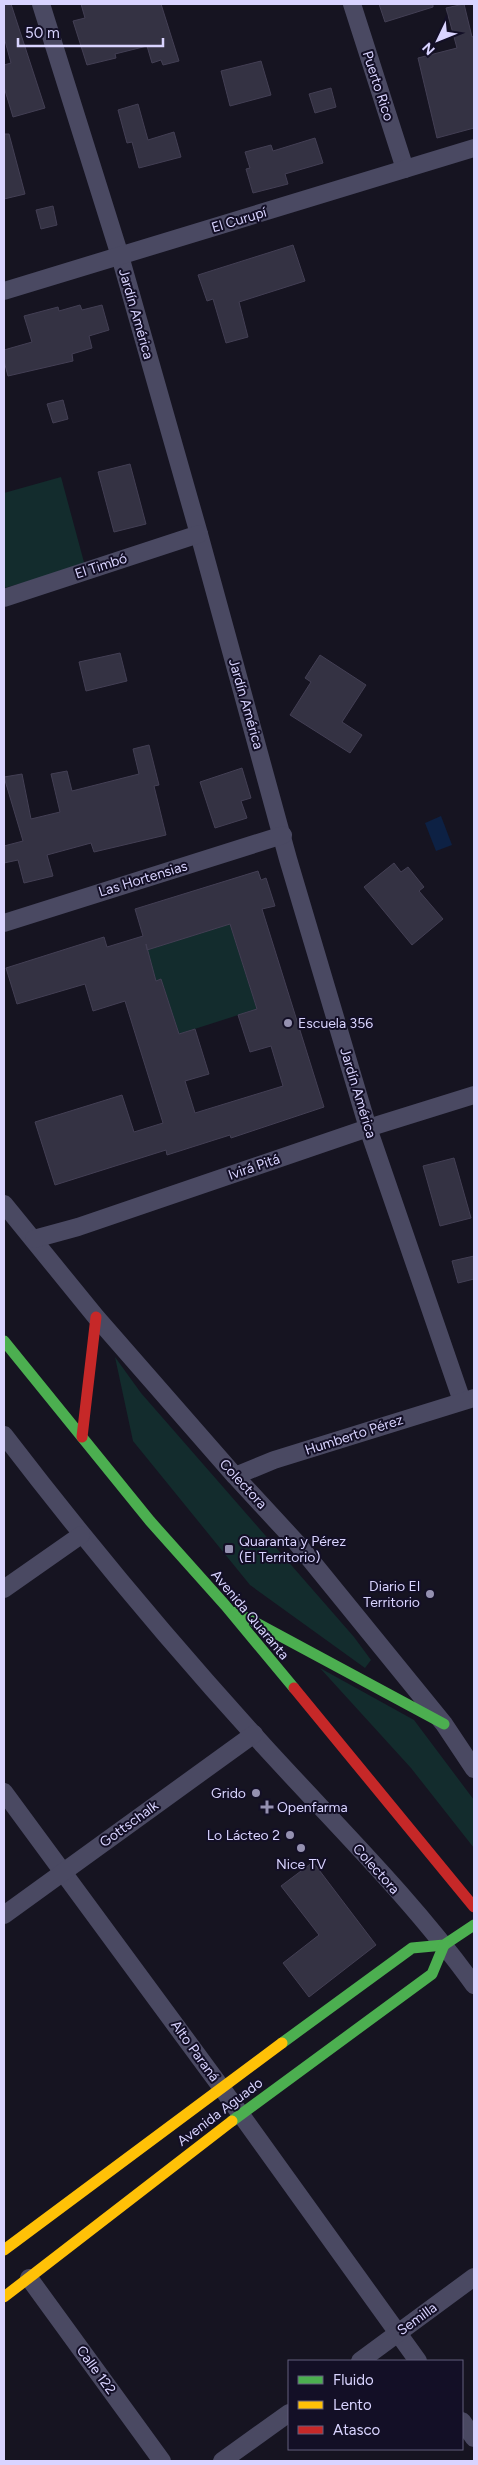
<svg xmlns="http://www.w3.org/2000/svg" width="478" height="2465" viewBox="0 0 478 2465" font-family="Figtree,sans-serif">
	<rect width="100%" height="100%" fill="#161421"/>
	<!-- green -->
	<g fill="#132c2d">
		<polygon points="61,477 85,566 4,588 4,493"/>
		<polygon points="230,924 257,1009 179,1034 161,979 156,981 147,950"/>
		<polygon points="115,1357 141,1393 354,1637 371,1660 365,1668 250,1585 133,1441"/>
		<polygon points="320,1668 414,1720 474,1800 474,1848 411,1768"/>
	</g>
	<!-- water -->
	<polygon fill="#0d2144" points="441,816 452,845 436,851 425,823"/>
	<!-- building -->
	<g fill="#343243" stroke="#433f54" fill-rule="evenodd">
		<polygon points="4,4 11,4 45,108 13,117 4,87 4,65 11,63 4,37"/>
		<polygon points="81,4 161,4 179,61 163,65 161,60 152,63 147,46 115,54 116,58 87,65 73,21 85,18"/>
		<polygon points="379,4 433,4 433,7 385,22"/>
		<polygon points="464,4 472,37 474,36 474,128 437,138 418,58 457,48 446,8"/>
		<polygon points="261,61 271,95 230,106 221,71"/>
		<polygon points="331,88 336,107 315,113 309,94"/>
		<polygon points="138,104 148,140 174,132 181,157 139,168 132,142 127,143 118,110"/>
		<polygon points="4,134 9,134 25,194 4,199"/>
		<polygon points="315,138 323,163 285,174 288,184 253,193 246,169 250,168 245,152 271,145 273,151"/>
		<polygon points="53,206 57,225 41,229 36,210"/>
		<polygon points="293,245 305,281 239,302 248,337 226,343 213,299 207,301 198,275"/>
		<polygon points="80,305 82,310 102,305 109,330 89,336 92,348 72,354 73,361 8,376 4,361 4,350 32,342 24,316 58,307 59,311"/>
		<polygon points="63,400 68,419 53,423 47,404"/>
		<polygon points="130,464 146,524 114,532 98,472"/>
		<polygon points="120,653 127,681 86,691 79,662"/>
		<polygon points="320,655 366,685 342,722 362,735 350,753 290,715 311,682 305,678"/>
		<polygon points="149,745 159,785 154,786 166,835 94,852 91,843 47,855 53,876 24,883 18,860 4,863 4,846 23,841 4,777 22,774 31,819 60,812 51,774 67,771 72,791 139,774 133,749"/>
		<polygon points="242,768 251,798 241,801 247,818 215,828 200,782"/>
		<polygon points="394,863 401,872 408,867 424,887 419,891 443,919 412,945 364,887"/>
		<path d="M258 871 261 880 266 878 275 906 262 909 324 1107 231 1138 230 1135 167 1155 166 1150 55 1185 35 1122 122 1095 134 1132 163 1123 125 1001 93 1011 85 984 17 1004 6 968 104 937 107 947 143 936 135 909ZM230 924 257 1009 238 1015 250 1052 271 1046 283 1086 195 1113 185 1081 209 1074 195 1029 179 1034 161 979 156 981 146 944 147 950Z"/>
		<polygon points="454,1158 471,1218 440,1226 423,1166"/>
		<polygon points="474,1256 474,1279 458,1283 452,1261"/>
		<polygon points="313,1862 376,1945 309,1997 283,1963 319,1935 281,1886"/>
	</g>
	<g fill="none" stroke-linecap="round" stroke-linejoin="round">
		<!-- street -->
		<g stroke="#4a4962" stroke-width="18">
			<polyline points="41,4 120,256 199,534 288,859 368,1128 462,1401"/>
			<polyline points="352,4 405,169"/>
			<polyline points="4,291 474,148"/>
			<polyline points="4,598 199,534"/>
			<polyline points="4,923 283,835"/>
			<polyline points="4,1204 96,1317 235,1476 296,1542 444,1724 474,1769"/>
			<polyline points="34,1239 78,1227 368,1128 474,1095"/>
			<path d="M4 1435C86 1542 173 1646 264 1746 335 1824 412 1899 474 1985"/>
			<polyline points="235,1476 274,1460 474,1398"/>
			<polyline points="4,1589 81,1535"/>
			<polyline points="4,1792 221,2087 418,2361"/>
			<polyline points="4,1915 254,1734"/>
			<polyline points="29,2278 162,2461"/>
			<polyline points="360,2361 474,2277"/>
			<polyline points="462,2421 474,2438"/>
			<polyline points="222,2461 289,2413"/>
		</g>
		<!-- fast -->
		<g stroke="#4caf50" stroke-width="11">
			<polyline points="4,1341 150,1521 225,1605 294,1688"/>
			<polyline points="236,1612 444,1724"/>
			<polyline points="282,2043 412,1948 444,1945 474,1925"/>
			<polyline points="232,2121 432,1974 444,1945"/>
		</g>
		<!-- slow -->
		<g stroke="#ffc107" stroke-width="11">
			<polyline points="4,2250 282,2043"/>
			<polyline points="4,2297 232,2121"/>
		</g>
		<!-- jam -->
		<g stroke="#c62828" stroke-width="11">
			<polyline points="82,1437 96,1317"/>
			<polyline points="294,1688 474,1907"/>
		</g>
	</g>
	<!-- markers -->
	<g fill="#9591b1" stroke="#130f26" stroke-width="2">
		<circle cx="288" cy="1023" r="5"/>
		<rect x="224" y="1544" width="10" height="10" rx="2.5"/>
		<circle cx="430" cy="1594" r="5"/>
		<circle cx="256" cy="1793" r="5"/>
		<path d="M264.5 1799.5h5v5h5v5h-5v5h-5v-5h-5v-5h5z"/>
		<circle cx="290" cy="1835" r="5"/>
		<circle cx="301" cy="1848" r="5"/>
	</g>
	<g text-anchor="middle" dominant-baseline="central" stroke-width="4" stroke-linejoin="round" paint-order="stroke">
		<!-- street labels -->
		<g font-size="14" fill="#d9d4ff" stroke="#130f26">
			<text transform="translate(378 86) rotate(72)">Puerto Rico</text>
			<text transform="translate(239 220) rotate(-17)">El Curupí</text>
			<text transform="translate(136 314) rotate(74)">Jardín América</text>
			<text transform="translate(101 566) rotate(-18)">El Timbó</text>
			<text transform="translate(246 704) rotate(74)">Jardín América</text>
			<text transform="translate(143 879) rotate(-17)">Las Hortensias</text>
			<text transform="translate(358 1093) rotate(73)">Jardín América</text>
			<text transform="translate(254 1167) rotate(-19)">Ivirá Pitá</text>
			<text transform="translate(354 1435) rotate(-18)">Humberto Pérez</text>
			<text transform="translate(243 1484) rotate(47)">Colectora</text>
			<text transform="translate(250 1615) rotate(50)">Avenida Quaranta</text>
			<text transform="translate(129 1824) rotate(-36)">Gottschalk</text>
			<text transform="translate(376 1869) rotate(48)">Colectora</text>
			<text transform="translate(195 2051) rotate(54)">Alto Paraná</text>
			<text transform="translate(220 2112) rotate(-37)">Avenida Aguado</text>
			<text transform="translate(417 2319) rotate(-36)">Semilla</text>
			<text transform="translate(96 2370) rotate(54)">Calle 122</text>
		</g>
		<!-- poi labels -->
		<g font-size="14" fill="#d9d4ff" stroke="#130f26" text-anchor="start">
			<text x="298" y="1023">Escuela 356</text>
			<text x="239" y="1541">Quaranta y Pérez<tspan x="239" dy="16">(El Territorio)</tspan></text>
			<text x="420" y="1586" text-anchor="end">Diario El<tspan x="420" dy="16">Territorio</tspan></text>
			<text x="246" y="1793" text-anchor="end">Grido</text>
			<text x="277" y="1807">Openfarma</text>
			<text x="280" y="1835" text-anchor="end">Lo Lácteo 2</text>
			<text x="301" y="1864" text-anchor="middle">Nice TV</text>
		</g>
	</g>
	<!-- border -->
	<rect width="478" height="2465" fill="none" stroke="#d9d4ff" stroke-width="10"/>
	<!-- legend -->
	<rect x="288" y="2360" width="175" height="90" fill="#130f26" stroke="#625e7d"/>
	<rect x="298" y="2376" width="25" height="8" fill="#4caf50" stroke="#625e7d"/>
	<text x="333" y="2385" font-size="15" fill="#d9d4ff">Fluido</text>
	<rect x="298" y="2401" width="25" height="8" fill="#ffc107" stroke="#625e7d"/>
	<text x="333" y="2410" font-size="15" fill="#d9d4ff">Lento</text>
	<rect x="298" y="2426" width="25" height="8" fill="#c62828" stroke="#625e7d"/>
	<text x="333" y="2435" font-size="15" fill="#d9d4ff">Atasco</text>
	<!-- north arrow -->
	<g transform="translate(438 40) rotate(227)" stroke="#130f26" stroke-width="4" paint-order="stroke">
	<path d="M0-4L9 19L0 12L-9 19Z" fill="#d9d4ff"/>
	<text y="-8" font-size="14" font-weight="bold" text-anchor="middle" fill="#d9d4ff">N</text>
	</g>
	<!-- scale -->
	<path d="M18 38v8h145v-8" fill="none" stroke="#d9d4ff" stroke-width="2.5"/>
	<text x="25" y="38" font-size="15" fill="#d9d4ff" stroke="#130f26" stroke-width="4" paint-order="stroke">50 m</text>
</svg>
